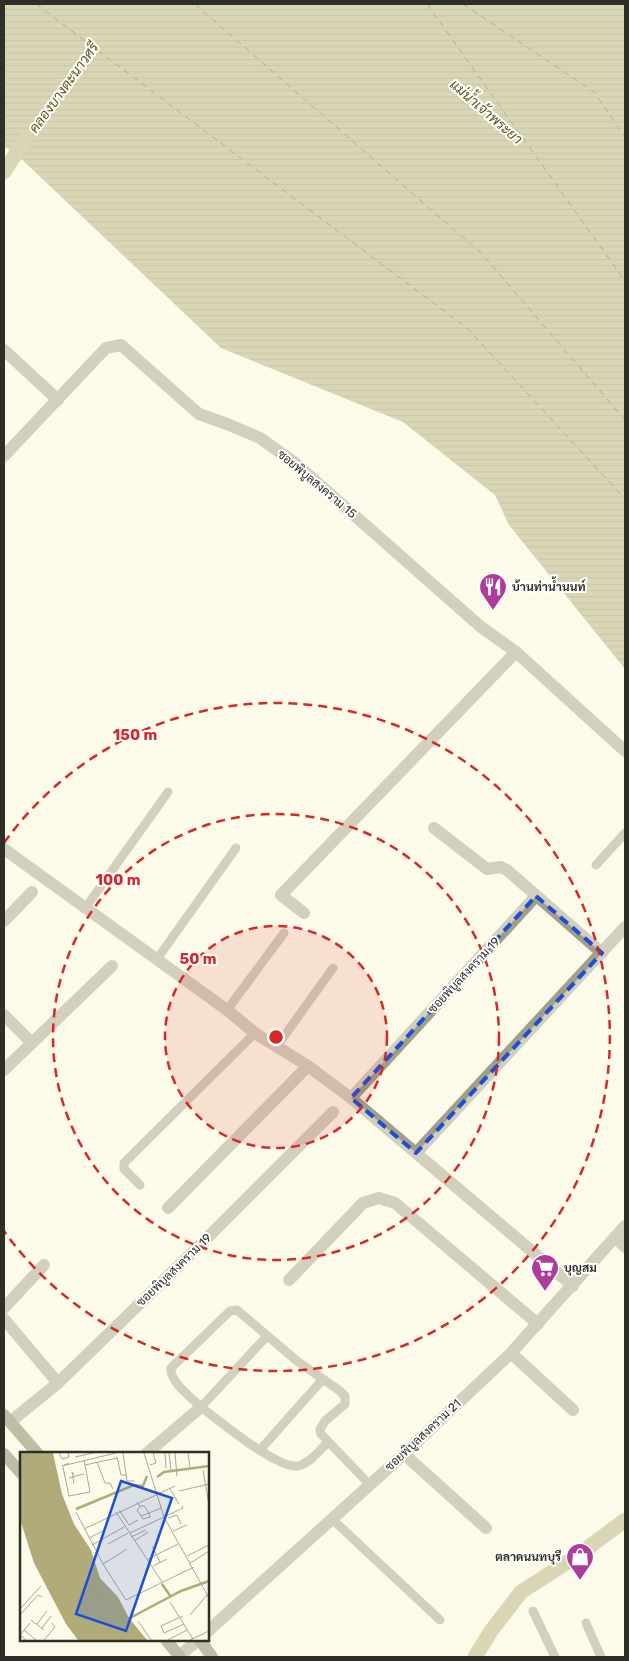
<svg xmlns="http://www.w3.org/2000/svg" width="629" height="1661" viewBox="0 0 629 1661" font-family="Rubik,Sarabun,sans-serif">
	<defs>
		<pattern id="water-rules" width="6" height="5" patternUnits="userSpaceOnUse" patternTransform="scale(1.25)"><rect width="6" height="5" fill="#b1ab79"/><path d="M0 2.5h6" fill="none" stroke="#908c63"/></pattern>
	</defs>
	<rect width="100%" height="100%" fill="#fcfae8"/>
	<!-- water -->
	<polygon fill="url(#water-rules)" points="4,4 625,4 625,669 509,525 495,495 403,422 221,348 15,153 4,146"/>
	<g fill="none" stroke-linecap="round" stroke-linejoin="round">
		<!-- canal -->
		<g stroke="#b1ab79" stroke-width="15">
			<polyline points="4,172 26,138"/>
			<polyline points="475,1657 491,1631 521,1592 577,1556 625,1520"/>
		</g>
		<!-- ferry -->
		<g stroke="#5e561b" stroke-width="1" stroke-dasharray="6 5" stroke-linecap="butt">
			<polyline points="36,4 468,329 625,499"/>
			<polyline points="195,4 482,254 625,420"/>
			<polyline points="427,4 625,281"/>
			<polyline points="463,4 594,92 625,137"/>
		</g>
		<!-- lane -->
		<g stroke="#a19e89" stroke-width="9">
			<polyline points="596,865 625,833"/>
			<polyline points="86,907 168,792"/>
			<polyline points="157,959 236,848"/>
			<polyline points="227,1010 284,933"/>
			<polyline points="277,1046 333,968"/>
			<polyline points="140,1185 124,1169 124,1163 255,1033"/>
			<path d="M267 1336 201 1407C218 1420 278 1470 298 1466 310 1463 320 1450 328 1442"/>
			<path d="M201 1407C192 1398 169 1381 171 1368L230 1311 237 1310 297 1361 340 1391 345 1396V1404L325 1421 320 1429 321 1434 369 1484"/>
			<polyline points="260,1450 323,1379"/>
			<polyline points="332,1519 440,1620"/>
			<polyline points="533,1611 555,1657"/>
			<polyline points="586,1623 601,1657"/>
		</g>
		<!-- street -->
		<g stroke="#a19e89" stroke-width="12">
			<polyline points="4,350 58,400"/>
			<polyline points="4,456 106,348 121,345 199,414 227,424 260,438 295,463 481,627 516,652 625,751"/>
			<polyline points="434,828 487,869 501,867 507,870 602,953"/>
			<polyline points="4,849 227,1010 255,1033 308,1066 351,1098 573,1286"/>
			<polyline points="304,913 281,895 516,652"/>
			<polyline points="4,921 32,892"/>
			<polyline points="4,1015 32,1043"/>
			<polyline points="4,1070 112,966"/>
			<polyline points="351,1098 536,896"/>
			<polyline points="416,1153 625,927"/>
			<polyline points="168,1208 308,1066"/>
			<polyline points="615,1237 625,1247"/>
			<polyline points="289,1280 363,1203 379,1198 395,1203 538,1324"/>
			<polyline points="4,1308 44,1265"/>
			<polyline points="4,1319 58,1383"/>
			<polyline points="511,1353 573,1410"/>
			<polyline points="10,1422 58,1383 198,1247 333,1112"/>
			<polyline points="146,1454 201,1407"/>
			<polyline points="404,1454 486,1528"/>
			<polyline points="208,1631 404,1454 511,1353 625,1226"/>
			<polyline points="178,1657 198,1640"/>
		</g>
		<!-- secondary -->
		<g stroke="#777354" stroke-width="12">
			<polyline points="4,1415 38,1454"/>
			<polyline points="4,1454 21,1473"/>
			<polyline points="166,1640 180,1657"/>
			<polyline points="200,1640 212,1657"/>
		</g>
	</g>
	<!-- marked area -->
	<path d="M0 0H629V1661H0ZM536 896 602 953 416 1153 351 1098Z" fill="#fcfae8" fill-opacity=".55" fill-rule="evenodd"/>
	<path fill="none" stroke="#1d4ed8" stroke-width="4" stroke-dasharray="10 6" stroke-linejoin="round" d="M536 896 602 953 416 1153 351 1098Z"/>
	<!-- distance rings -->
	<circle cx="276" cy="1037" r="111" fill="#d62828" fill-opacity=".12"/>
	<g fill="none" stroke="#d62828" stroke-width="2.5" stroke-dasharray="9 6">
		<circle cx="276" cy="1037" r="111"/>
		<circle cx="276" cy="1037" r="223"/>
		<path d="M4 843A334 334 0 1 1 4 1231"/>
	</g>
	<!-- icons -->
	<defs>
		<symbol id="restaurant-pin" viewBox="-11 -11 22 30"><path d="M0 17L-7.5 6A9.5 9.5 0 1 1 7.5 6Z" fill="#ac3d9a" stroke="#fff"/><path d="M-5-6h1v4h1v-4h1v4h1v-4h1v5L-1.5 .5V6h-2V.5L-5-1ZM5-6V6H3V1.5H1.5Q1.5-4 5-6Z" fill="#fff"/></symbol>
		<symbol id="supermarket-pin" viewBox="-11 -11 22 30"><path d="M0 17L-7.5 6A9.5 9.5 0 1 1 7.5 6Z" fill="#ac3d9a" stroke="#fff"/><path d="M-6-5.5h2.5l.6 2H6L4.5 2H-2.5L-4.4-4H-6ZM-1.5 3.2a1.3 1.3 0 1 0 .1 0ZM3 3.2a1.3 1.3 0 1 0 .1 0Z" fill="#fff"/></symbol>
		<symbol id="shop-pin" viewBox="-11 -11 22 30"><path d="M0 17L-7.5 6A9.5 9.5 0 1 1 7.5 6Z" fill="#ac3d9a" stroke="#fff"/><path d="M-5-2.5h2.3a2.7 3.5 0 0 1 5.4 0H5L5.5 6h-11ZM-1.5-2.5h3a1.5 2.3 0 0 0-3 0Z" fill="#fff"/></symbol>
	</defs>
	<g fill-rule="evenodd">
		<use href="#restaurant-pin" x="477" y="571" width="32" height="43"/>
		<use href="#supermarket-pin" x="529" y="1252" width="32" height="43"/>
		<use href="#shop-pin" x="564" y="1541" width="32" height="43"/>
	</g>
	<g text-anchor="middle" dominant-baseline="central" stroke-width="4" stroke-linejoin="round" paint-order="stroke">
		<!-- street labels -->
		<g font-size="12" fill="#2f2e27" stroke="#fff">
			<text transform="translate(317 484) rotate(40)">ซอยพิบูลสงคราม 15</text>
			<text transform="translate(464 975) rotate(-47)">ซอยพิบูลสงคราม 19</text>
			<text transform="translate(174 1270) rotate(-44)">ซอยพิบูลสงคราม 19</text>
			<text transform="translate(423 1435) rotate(-43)">ซอยพิบูลสงคราม 21</text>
		</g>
		<!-- poi labels -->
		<g font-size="12" font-weight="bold" fill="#2f2e27" stroke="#fff" text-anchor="start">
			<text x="512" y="587">บ้านท่าน้ำนนท์</text>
			<text x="564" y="1268">บุญสม</text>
			<text x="561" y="1557" text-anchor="end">ตลาดนนทบุรี</text>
		</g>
		<!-- water labels -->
		<g font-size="14" font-style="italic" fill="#5e561b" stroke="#fff">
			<text transform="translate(64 88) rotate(-54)">คลองบางตะนาวศรี</text>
			<text transform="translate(486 112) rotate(41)">แม่น้ำเจ้าพระยา</text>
		</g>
	</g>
	<!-- overview -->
	<g transform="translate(20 1452)">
		<rect width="189" height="189" fill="#fcfae8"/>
		<path d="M0 1H33L42 42 54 72 71 98 80 126 98 145 109 166 127 188H58L46 172 14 111 0 67Z" fill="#b1ab79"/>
		<path fill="none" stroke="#b1ab79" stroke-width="2.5" d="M18 1 32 21M24 1 44 62 78 140 110 188M0 18 19 21 28 16M137 25 144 20 189 14M0 26 10 24 20 10 30 12M34 29 38 69 61 155 86 188M36 37 43 72 73 170M56 57 114 33 123 34 127 24M42 59 74 145 99 188M142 132 151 145M108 167 161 139 189 129"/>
		<path fill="none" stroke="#aaa89b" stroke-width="1" d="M39 1 42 7 49 5 48 1M103 1 107 29H114M124 1 144 65 189 146M145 1 146 16M149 1 151 19M155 1 157 24M168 1 170 16M55 5 73 1M97 5 101 23H106M77 10 85 31H90L93 37M49 11 42 14 96 1M65 13 97 6M130 13 136 11 133 1M43 15 49 44 70 40 64 8M183 18 189 53M49 26 64 22M54 32 52 20 55 23M150 37 159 52M159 39 189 32M117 50 120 55 117 58 123 67 130 65 129 61 141 56M120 54H124L129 61 121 64M99 58 109 73 118 68M56 60 83 112 106 148 174 115M96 60 142 130M146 64 163 56 162 54M148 66 157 63 161 72M64 77 155 34M153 79 167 73M110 81 144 65M111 85 126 78M69 86 83 79M114 89 128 80M88 92 108 81M72 93 104 75M132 94 140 110M167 104 189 93M128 107 158 92M83 112 107 97M169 112 189 99M133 114 147 107M150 150 173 187M0 157 21 134M0 163 18 143 22 145M170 163 187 143M163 164 141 174 144 181 164 172M11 168 24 178M118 169 131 188M17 172 27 159M22 176 31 164M4 178 16 188M6 188 0 183 10 171M24 188 35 175 32 171M148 188 167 178M170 188 189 179"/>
		<path fill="#1d4ed8" fill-opacity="0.15" stroke="#1d4ed8" stroke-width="2.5" d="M101 29 152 46 106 179 56 162Z"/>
		<rect width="189" height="189" fill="none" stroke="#2f2e27" stroke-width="2.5"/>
	</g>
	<circle cx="276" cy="1037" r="8" fill="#d62828" stroke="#fff" stroke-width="2.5"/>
	<g font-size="15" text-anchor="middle" font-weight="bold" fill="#d62828" stroke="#fff" stroke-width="4" stroke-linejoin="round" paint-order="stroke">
		<text x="135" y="740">150 m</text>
		<text x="118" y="885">100 m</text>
		<text x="198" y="964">50 m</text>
	</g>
	<!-- border -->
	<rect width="629" height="1661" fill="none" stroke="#2f2e27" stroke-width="10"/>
</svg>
